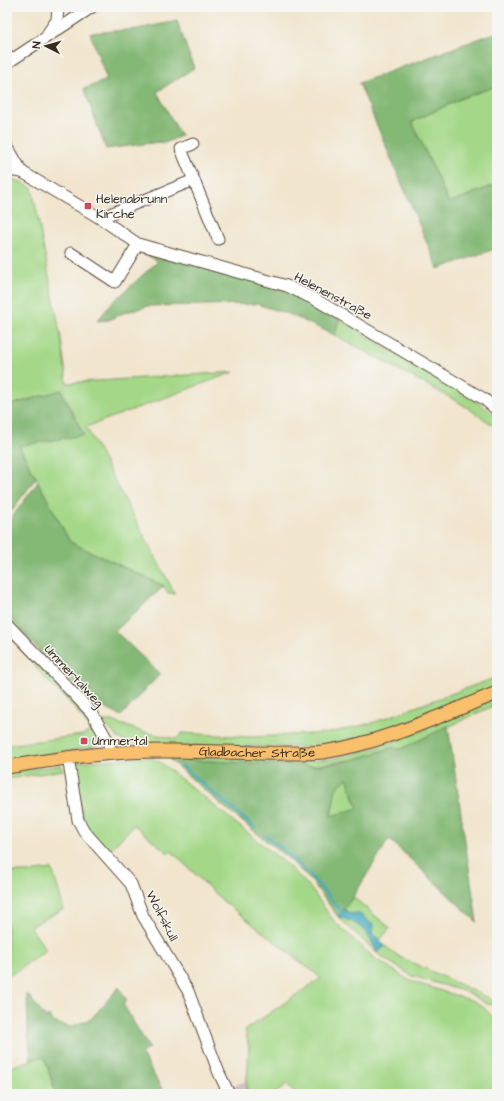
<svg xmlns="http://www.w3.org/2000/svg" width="504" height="1101" viewBox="0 0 504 1101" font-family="'Architects Daughter',sans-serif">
	<rect width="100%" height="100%" fill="#f6f6f2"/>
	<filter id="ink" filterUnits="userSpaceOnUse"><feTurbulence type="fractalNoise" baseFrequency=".025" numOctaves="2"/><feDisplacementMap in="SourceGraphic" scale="8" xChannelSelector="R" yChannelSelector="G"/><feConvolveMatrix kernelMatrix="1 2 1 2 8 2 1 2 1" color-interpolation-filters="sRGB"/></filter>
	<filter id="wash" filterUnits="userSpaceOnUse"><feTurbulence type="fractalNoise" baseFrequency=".012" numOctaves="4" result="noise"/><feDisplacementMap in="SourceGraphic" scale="16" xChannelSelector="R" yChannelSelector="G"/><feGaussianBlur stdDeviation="0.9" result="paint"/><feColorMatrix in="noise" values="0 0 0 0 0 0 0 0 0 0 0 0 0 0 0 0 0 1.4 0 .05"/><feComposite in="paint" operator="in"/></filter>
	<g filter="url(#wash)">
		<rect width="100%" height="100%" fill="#f1e5cd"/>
		<!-- industrial -->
		<polygon fill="#d2bec3" points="247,1080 246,1094 235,1094 232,1087"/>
		<!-- green -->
		<g fill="#a4d888" stroke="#708153">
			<polygon points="497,86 497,184 449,203 412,122 462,98"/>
			<polygon points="7,179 19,181 32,188 61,338 67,383 234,372 86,427 175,594 168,593 164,586 70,542 19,446 63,394 62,390 7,406"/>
			<polygon points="339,319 480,404 497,416 497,428 462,404 335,335"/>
			<polygon points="7,614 66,677 7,619"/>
			<polygon points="7,633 11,635 96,726 100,733 101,742 95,747 7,760 7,745 83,735 89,732 89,726 69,702 46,679"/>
			<polygon points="497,677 497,688 391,729 352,741 312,747 155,746 127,742 118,738 102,721 112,721 143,732 177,739 182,733 251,737 329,733 372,723"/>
			<path d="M497 698V704L401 749 392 748 355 759 312 766 169 759 179 756C205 757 230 757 256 759 280 760 304 763 328 759 387 750 443 721 497 698Z"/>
			<polygon points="148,757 160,762 285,863 308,885 334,921 373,957 410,981 474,1001 484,1008 495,1019 497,1025 497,1094 296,1094 287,1084 275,1094 246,1094 249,1047 245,1030 321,978 222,900 170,850 168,853 134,825 108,852 85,828 73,768 77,762"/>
			<polygon points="61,765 64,770 7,779 7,773"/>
			<polygon points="347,777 358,808 330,817 336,789"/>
			<polygon points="52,869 64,909 40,921 31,928 46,950 7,978 7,872 28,872"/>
			<polygon points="353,897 390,928 380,940 372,934 374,929 356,913 350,914 344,909"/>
			<path d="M338 917C359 921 369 933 377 953L385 946 400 957 491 999 497 1005 487 1004 467 992 412 976 379 955Z"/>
			<polygon points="44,1056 56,1094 7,1094 7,1068"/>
		</g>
		<!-- forest -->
		<g fill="#83b874" stroke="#5f7149" fill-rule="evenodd">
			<polygon points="177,21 194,68 157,92 181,136 165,143 159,142 106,149 84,89 107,80 90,33 137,29"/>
			<polygon points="497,32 497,86 462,98 412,122 449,203 497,184 497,248 438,269 359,83"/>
			<polygon points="142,253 254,279 294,294 339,319 335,335 291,315 257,304 148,306 123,313 109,320 97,321 110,305 158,261"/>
			<polygon points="62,390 63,394 84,435 19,446 36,478 7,517 7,406"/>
			<polygon points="38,482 70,542 164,586 115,631 160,674 121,716 87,700 7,614 7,524"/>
			<path d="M448 726 477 922 389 839 353 897 338 917 313 883 289 859 224 807 169 759 312 766 338 763 355 759 392 748 401 749ZM347 778 358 808 331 816 336 789Z"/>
			<polygon points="119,987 127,1001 123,1004 149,1048 141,1053 165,1094 56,1094 44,1056 31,1060 28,1032 27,994 46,1018 49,1016 53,1022 70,1027 91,1019"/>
		</g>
		<!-- water -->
		<path fill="#3ea9bd" stroke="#3c6a6e" d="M344 909 350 914H360L374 926 372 934 380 940 385 946 377 953C369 933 360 922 338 917Z"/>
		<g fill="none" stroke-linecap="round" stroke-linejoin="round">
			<!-- stream -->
			<g stroke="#3ea9bd" stroke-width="2.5">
				<polyline points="181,765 255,828"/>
				<path d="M266 836C298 860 318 884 344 915"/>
			</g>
		</g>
	</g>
	<g filter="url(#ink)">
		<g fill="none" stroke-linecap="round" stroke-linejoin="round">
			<defs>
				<g id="minor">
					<polyline points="48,33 57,20 58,7"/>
					<polyline points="7,63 92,7"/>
					<polyline points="193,144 181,149 218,239"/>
					<polyline points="7,146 22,172"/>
					<polyline points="7,170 22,172 100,218 138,244 287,286 318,301 484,399 497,410"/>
					<polyline points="100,218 194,180"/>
					<polyline points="71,253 115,282 138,244"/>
					<polyline points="7,624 92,713 109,743 110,753"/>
					<polyline points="68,757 78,820 84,831 131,884 143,916 188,991 219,1073 229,1094"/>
				</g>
				<g id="major">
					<path id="s1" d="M7 767C62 758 116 750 172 751 211 751 251 754 290 753 301 753 312 753 323 752 383 743 441 715 497 693"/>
				</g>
			</defs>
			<!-- minor casing -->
			<use href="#minor" stroke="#564638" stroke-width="13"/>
			<!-- major casing -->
			<use href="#major" stroke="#564638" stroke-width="15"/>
			<!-- minor -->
			<use href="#minor" stroke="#fff" stroke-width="11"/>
			<!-- major -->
			<use href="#major" stroke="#f8bf6c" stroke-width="13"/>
		</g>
	</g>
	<!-- markers -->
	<g fill="#d1495b" stroke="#f6f6f2" stroke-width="1.5">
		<rect x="84" y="202" width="8" height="8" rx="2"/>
		<rect x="80" y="737" width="8" height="8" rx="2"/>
	</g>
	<g text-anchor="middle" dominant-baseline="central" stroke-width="3" stroke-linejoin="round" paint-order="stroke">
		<!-- poi labels -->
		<g font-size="13" fill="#3b2a1e" stroke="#f6f6f2" text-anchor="start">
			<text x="96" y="199">Helenabrunn<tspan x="96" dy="15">Kirche</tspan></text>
			<text x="92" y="741">Ummertal</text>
		</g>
		<!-- street labels -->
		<g font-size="13" fill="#3b2a1e" stroke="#f6f6f2">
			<text transform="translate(333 296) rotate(28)">Helenenstraße</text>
			<text transform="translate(74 676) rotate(47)">Ummertalweg</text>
			<text stroke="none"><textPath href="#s1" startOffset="251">Gladbacher Straße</textPath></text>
			<text transform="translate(162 916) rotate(63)">Wolfskull</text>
		</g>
	</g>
	<!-- margin -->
	<rect width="504" height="1101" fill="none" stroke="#f6f6f2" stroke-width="24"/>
	<!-- north arrow -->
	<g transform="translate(46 46) rotate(276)" stroke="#f6f6f2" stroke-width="3" paint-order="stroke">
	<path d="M0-3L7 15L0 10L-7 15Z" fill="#3b2a1e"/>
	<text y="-6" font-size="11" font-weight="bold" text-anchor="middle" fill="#3b2a1e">N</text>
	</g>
</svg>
